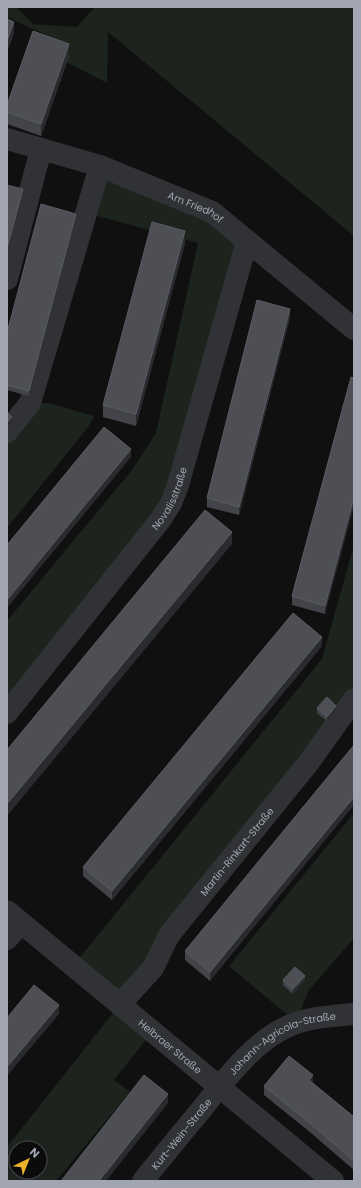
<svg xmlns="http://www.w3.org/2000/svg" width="361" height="1188" viewBox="0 0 361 1188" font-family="Poppins,sans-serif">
	<rect width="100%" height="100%" fill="#101011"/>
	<!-- green -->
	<g fill="#1c241d" fill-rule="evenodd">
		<polygon points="7,7 16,7 33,24 77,27 95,7 354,7 354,236 108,32 107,83 48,53 53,38 7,17"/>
		<polygon points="100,166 247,241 178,485 7,713 7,621 132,470 156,433 198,243 86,213"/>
		<polygon points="30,403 48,403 94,416 88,427 7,528 7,432"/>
		<path d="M354 545V699L169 935 132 1013 153 1031 114 1080 130 1092 56 1181H7V1147L120 1004 73 966 322 659ZM16 1148H40V1172H16Z"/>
		<polygon points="354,813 354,938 309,990 296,1022 229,966"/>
	</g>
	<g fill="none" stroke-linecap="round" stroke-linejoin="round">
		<!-- minor -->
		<g stroke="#313236" stroke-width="22">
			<path id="s1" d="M7 139 100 166 212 212 354 329"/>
			<polyline points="7,279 41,149"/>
			<polyline points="7,432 30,403 100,166"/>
			<path id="s2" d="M7 713 161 519 171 503 178 485 247 241"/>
			<path id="s3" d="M7 911 333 1181"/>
			<polyline points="7,939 21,923"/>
			<path id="s4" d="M120 1004 153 968 169 935 309 762 354 699"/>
			<path id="s5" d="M143 1181C162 1157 181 1134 201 1110 225 1080 254 1040 291 1025 311 1017 333 1016 354 1014"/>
		</g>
	</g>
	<!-- wall -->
	<g fill="#434449">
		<polygon points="69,56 41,136 7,124 7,105"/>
		<polygon points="76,218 29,396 7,390 7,333"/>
		<polygon points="185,243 136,426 103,417 103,405"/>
		<polygon points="290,317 239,515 207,507 207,498"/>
		<polygon points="351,377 325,614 292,605 292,596"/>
		<polygon points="322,646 112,900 83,876 83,867"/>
		<polygon points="317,708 336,710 327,721 317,713"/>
		<polygon points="354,745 210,981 185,960 185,951"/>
		<polygon points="283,980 305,980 293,994 283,985"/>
		<polygon points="313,1083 354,1117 354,1170 311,1133 264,1095 264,1086"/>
	</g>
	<!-- shaded-wall -->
	<g fill="#2a2b2e">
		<polygon points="14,22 14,34 7,53 7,41"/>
		<polygon points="69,44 69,56 41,136 41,124"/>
		<polygon points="23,189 23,193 7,254 7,249"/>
		<polygon points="76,214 76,218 29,396 29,391"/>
		<polygon points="185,231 185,243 136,426 136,414"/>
		<polygon points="290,309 290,317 239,515 239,507"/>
		<polygon points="12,417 12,421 7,427 7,423"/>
		<polygon points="131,449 131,457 7,608 7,600"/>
		<polygon points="354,497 354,506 325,614 325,606"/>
		<polygon points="232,532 232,544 7,816 7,804"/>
		<polygon points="322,637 322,646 112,900 112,891"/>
		<polygon points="336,706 336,710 327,721 327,717"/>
		<polygon points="354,797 354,805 210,981 210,972"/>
		<polygon points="305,976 305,980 293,994 293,989"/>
		<polygon points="59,1005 59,1014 7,1076 7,1067"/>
		<polygon points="313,1075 313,1084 309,1080"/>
		<polygon points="168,1094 168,1103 106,1181 99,1181"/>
	</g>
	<!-- building -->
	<g fill="#4d4f54" stroke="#5a5c63">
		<polygon points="7,19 14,22 7,41"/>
		<polygon points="33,31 69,44 41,124 7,112 7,105"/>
		<polygon points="7,185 23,189 7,249"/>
		<polygon points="41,204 76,214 29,391 7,385 7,333"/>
		<polygon points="152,222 185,231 136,414 103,405"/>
		<polygon points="257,300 290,309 239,507 207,498"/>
		<polygon points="351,377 354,378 354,497 325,606 292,596"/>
		<polygon points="7,412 12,417 7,423"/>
		<polygon points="104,427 131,449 7,600 7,545"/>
		<polygon points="205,510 232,532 7,804 7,750"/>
		<polygon points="293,613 322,637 112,891 83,867"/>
		<polygon points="327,697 336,706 327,717 317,708"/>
		<polygon points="354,745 354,797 210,972 185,951"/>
		<polygon points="295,967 305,976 293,989 283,980"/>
		<polygon points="34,985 59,1005 7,1067 7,1018"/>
		<polygon points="289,1056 313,1075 309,1080 354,1117 354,1161 311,1124 264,1086"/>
		<polygon points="144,1075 168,1094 99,1181 61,1181"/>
	</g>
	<g text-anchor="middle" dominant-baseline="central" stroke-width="4" stroke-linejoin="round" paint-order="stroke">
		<!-- street labels -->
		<g font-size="10" fill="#a1a6b2" stroke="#0b0b0c">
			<text stroke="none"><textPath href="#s1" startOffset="201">Am Friedhof</textPath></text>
			<text stroke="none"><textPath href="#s2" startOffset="270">Novalisstraße</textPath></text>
			<text stroke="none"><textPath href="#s4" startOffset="193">Martin-Rinkart-Straße</textPath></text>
			<text stroke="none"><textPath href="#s3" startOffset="212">Helbraer Straße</textPath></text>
			<text stroke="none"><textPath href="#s5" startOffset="201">Johann-Agricola-Straße</textPath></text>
			<text stroke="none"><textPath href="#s5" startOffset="61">Kurt-Wein-Straße</textPath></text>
		</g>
	</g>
	<!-- border -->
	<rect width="361" height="1188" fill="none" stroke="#a1a6b2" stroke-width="16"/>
	<!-- north arrow -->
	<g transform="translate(28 1160) rotate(43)"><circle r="19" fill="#0b0b0c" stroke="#47494e"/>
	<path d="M0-3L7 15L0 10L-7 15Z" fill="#ebb22e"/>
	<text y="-6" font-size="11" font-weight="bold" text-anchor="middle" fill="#a1a6b2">N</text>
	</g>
</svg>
